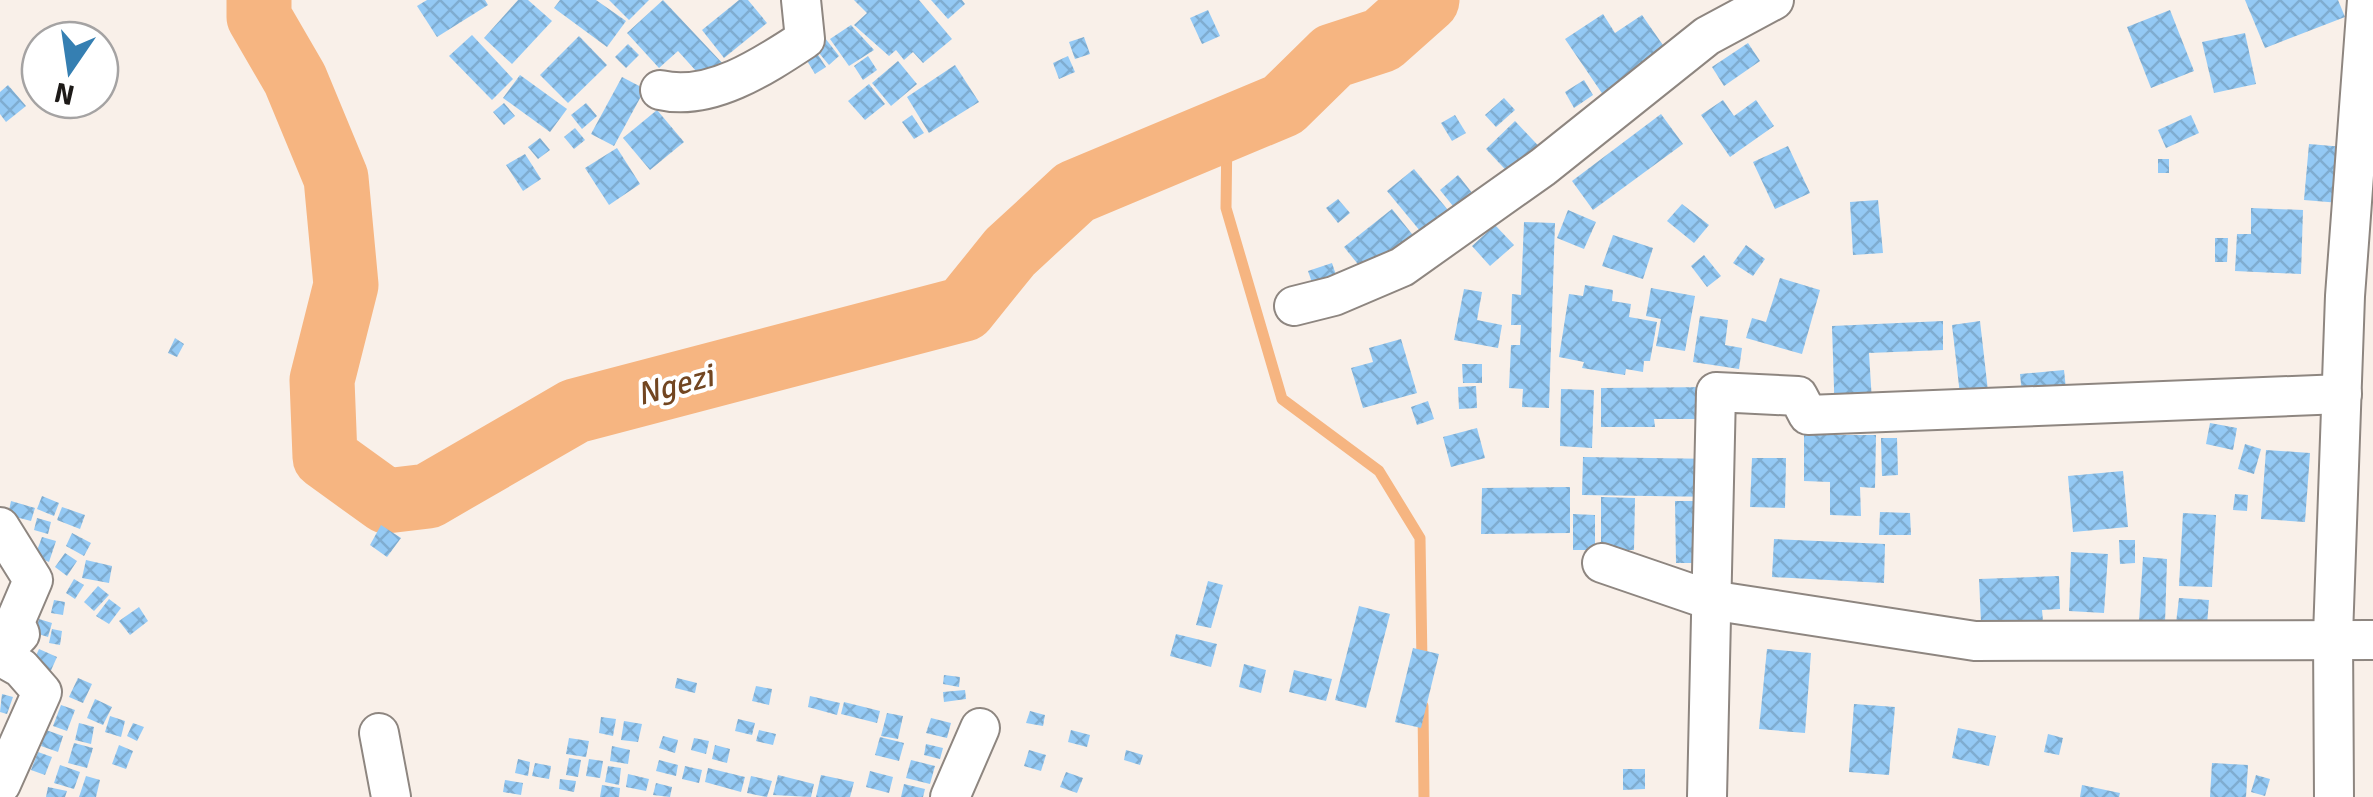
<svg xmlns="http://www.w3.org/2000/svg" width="2373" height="797" viewBox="0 0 2373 797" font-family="Signika,sans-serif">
	<defs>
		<pattern id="building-cross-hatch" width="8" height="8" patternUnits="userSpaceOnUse" patternTransform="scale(2.5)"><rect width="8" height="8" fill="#94c9f4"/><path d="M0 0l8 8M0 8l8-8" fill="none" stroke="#7facd0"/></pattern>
	</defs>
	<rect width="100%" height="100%" fill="#f9f0e9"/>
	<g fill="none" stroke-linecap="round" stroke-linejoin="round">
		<!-- stream -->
		<g stroke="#f6b581" stroke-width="11">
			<polyline points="1227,129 1226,208 1282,399 1379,471 1420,538 1422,663"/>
			<polyline points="1423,706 1424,797"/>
		</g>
		<!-- river -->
		<polyline stroke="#f6b581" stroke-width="65" points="259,0 259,17 295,79 336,178 346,285 322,380 325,457 386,501 428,496 575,411 964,309 1010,252 1075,192 1283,105 1333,56 1382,40 1427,0"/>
	</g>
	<!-- building -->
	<g fill="url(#building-cross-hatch)">
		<polygon points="427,0 485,0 488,5 437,37 417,6"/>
		<polygon points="518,0 528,0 552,21 512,64 484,38"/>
		<polygon points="560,0 596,0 626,21 607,47 554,8"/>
		<polygon points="609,0 649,0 629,20"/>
		<polygon points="663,0 725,66 706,82 678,51 659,68 627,33"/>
		<polygon points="739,0 748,0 767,23 724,58 702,30"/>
		<polygon points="854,0 919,0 952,39 923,63 913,52 904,60 896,50 889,56 854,25 867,13"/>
		<polygon points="931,0 962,0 965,4 948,19"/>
		<polygon points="2245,0 2338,0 2345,17 2265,48"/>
		<polygon points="1208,10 1220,36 1202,44 1190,18"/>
		<polygon points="2170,10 2194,71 2151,88 2127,27"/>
		<polygon points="1603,14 1615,33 1642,15 1674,61 1610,105 1565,39"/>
		<polygon points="851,25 874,50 849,66 830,39"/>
		<polygon points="2245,33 2256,84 2214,93 2202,42"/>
		<polygon points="472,35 513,79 492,100 449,56"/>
		<polygon points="579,36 607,65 568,103 540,75"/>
		<polygon points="1084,37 1090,54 1075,59 1069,42"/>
		<polygon points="825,38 839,56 829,65 814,47"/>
		<polygon points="1748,43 1760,61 1724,86 1712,67"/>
		<polygon points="628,44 639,55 626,68 615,57"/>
		<polygon points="813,47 826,67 815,74 803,54"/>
		<polygon points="868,56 877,70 863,80 854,66"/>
		<polygon points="1068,56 1075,72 1059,79 1053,63"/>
		<polygon points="898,61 917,84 891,106 872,83"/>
		<polygon points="955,65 979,102 929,133 907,97"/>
		<polygon points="520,75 567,109 550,132 503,98"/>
		<polygon points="622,77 645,89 614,146 591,134"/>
		<polygon points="1584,80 1593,95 1574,108 1565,92"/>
		<polygon points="869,84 885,104 865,120 848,101"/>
		<polygon points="8,85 26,106 6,122 0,114 0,92"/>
		<polygon points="1504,98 1515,110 1496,127 1485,115"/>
		<polygon points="1723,100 1734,116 1756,100 1774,126 1730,157 1701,115"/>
		<polygon points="504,103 515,116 504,125 493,112"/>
		<polygon points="586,103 597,116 582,129 571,115"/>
		<polygon points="657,110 684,142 650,170 623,138"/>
		<polygon points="1661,114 1683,144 1593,210 1572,181"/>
		<polygon points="912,115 924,133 914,139 902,122"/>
		<polygon points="1455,115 1466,133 1452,141 1441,123"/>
		<polygon points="2191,115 2199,133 2166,148 2158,130"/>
		<polygon points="1515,121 1547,155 1518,183 1486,149"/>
		<polygon points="575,128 585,140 574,149 564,137"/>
		<polygon points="540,138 550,150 538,159 528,147"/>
		<polygon points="2309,144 2344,147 2340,203 2304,200"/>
		<polygon points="1788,146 1810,193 1775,209 1753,162"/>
		<polygon points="617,148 640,184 609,205 585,168"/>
		<polygon points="525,154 541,179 523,191 506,165"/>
		<rect x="2158" y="159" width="11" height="14"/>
		<polygon points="1414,169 1462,227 1435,249 1387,191"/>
		<polygon points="1458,175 1484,208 1466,222 1440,190"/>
		<polygon points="1338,199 1350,213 1338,223 1326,208"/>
		<polygon points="1878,200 1883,253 1853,255 1850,202"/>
		<polygon points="1682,204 1709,225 1694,243 1667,221"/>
		<polygon points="2251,208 2303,210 2301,274 2235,271 2237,234 2251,234"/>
		<polygon points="1392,209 1416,239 1370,279 1344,247"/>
		<polygon points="1568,210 1596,222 1584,249 1557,238"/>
		<polygon points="1524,222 1555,223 1549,408 1522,407 1523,389 1509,388 1511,345 1520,345 1521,325 1511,325 1512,294 1521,295"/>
		<polygon points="1495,225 1514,245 1490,266 1472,246"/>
		<polygon points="1613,235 1653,248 1643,279 1602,266"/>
		<polygon points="2215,238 2228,238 2227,262 2215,262"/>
		<polygon points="1746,245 1765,259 1753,276 1733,263"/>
		<polygon points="1704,255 1721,276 1707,287 1691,266"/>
		<polygon points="1332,263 1342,293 1318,300 1308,271"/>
		<polygon points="1780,278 1820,290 1802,354 1746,338 1752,318 1766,322"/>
		<polygon points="1585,285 1613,290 1612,301 1631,304 1629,317 1657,322 1650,361 1644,361 1643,372 1626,369 1625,375 1582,368 1584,362 1559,357 1569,294 1583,296"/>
		<polygon points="1651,288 1695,296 1685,351 1656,346 1661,319 1646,316"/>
		<polygon points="1464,289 1482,292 1477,320 1502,325 1498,348 1454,340"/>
		<polygon points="1700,316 1728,320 1725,345 1742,348 1739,369 1693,362"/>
		<polygon points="1943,321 1943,350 1869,353 1873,418 1835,420 1832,326"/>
		<polygon points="1980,321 1989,400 1961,403 1952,325"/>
		<polygon points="175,338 184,344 177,357 168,353"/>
		<polygon points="1401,339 1417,393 1363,408 1351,368 1373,362 1369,348"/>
		<polygon points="1462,364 1482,364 1482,383 1463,383"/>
		<polygon points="2064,370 2067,399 2023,403 2020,374"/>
		<polygon points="1476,386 1477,408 1459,409 1458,387"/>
		<polygon points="1715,387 1716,419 1654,419 1655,427 1601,427 1601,388"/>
		<polygon points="1561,389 1594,390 1592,448 1560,446"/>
		<polygon points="1428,401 1434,419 1417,425 1411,407"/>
		<polygon points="2210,423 2237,428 2233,450 2206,444"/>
		<polygon points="1477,428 1485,458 1451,467 1443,437"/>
		<polygon points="1804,435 1876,435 1875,488 1860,487 1861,516 1830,515 1830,482 1804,481"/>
		<polygon points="1881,438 1897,438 1898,475 1882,476"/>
		<polygon points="2245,444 2261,449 2254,474 2238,469"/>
		<polygon points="2266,450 2310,453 2305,522 2261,519"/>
		<polygon points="1583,457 1718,459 1718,497 1582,495"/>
		<polygon points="1752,458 1786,458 1785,508 1750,507"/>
		<polygon points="2123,471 2128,527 2073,532 2068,476"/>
		<polygon points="1570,487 1570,533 1481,534 1482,488"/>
		<polygon points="2235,494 2248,495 2247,511 2233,510"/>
		<polygon points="42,496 59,503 54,516 37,509"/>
		<polygon points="1601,497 1635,498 1634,550 1601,550"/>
		<polygon points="11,501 35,508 31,521 8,515"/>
		<polygon points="1675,501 1716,501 1715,563 1676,563"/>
		<polygon points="62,507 85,515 80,529 57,520"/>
		<polygon points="1880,512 1910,513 1911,535 1879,535"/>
		<polygon points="2183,513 2216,515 2212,587 2179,586"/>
		<polygon points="1573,514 1595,515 1595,550 1573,550"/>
		<polygon points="37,518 51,522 48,534 34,530"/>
		<polygon points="381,525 401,538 387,557 370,545"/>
		<polygon points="72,533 91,543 84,556 66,546"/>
		<polygon points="42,537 56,541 49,562 35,556"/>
		<polygon points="1774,539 1885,544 1884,583 1772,577"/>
		<polygon points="2119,540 2135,540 2135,563 2120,564"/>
		<polygon points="2071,552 2108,554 2104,613 2069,611"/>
		<polygon points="65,553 77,561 67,576 55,567"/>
		<polygon points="2143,557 2167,559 2165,623 2139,622"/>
		<polygon points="86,560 112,566 109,583 82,578"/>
		<polygon points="2059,576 2060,609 2042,610 2043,621 1981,623 1979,579"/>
		<polygon points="74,579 84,585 75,599 66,593"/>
		<polygon points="1208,581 1223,585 1211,628 1196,625"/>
		<polygon points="98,586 109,595 94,611 84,602"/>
		<polygon points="2179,598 2209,600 2207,625 2176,623"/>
		<polygon points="109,599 121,608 109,624 96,616"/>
		<polygon points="54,600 65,602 63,615 51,613"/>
		<polygon points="1359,606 1390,614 1366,708 1335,700"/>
		<polygon points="139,607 148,621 130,635 119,621"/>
		<polygon points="39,619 52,623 48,637 35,633"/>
		<polygon points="52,629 62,631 60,645 49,643"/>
		<polygon points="1176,634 1217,644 1211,667 1170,656"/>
		<polygon points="1413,648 1439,654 1421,728 1395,722"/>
		<polygon points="39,649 57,657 48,677 30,669"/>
		<polygon points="1767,649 1811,653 1805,733 1759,729"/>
		<polygon points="1244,664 1266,670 1261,693 1239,687"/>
		<polygon points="1294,670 1332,679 1326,701 1289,692"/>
		<polygon points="944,675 960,677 959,687 943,684"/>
		<polygon points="78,678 92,684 83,703 69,697"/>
		<polygon points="677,678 697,683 695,693 675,688"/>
		<polygon points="756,686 772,689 769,705 752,701"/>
		<polygon points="965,690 966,699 944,702 943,692"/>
		<polygon points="2,694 13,697 7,714 0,712"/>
		<polygon points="810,696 840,703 837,715 808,707"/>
		<polygon points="95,699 112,707 103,725 87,718"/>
		<polygon points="844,702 880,711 877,723 841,714"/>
		<polygon points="1854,704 1895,707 1889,775 1849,772"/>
		<polygon points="61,705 75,710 67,731 53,726"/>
		<polygon points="1030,711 1045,715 1043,726 1026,723"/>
		<polygon points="887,713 903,716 898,739 881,736"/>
		<polygon points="110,716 125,721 121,737 105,732"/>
		<polygon points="601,717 616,719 613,736 599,733"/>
		<polygon points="931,718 951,723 947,738 926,733"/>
		<polygon points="738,719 755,723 752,735 735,731"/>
		<polygon points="624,721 642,724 638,742 621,740"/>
		<polygon points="79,723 94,727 91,744 75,740"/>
		<polygon points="133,723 144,727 137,741 127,736"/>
		<polygon points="1958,728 1996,736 1989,766 1952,758"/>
		<polygon points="46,730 63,736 58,752 41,746"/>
		<polygon points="759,730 776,734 773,745 756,741"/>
		<polygon points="1071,730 1090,735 1087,747 1068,742"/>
		<polygon points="2048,734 2063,738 2059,755 2044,752"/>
		<polygon points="663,736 678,740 675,753 659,748"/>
		<polygon points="880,737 904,743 899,761 875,755"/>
		<polygon points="569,738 589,741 586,757 566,754"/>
		<polygon points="694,738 709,741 706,754 691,750"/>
		<polygon points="74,743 93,748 87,768 68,763"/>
		<polygon points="926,744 943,748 940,759 924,755"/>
		<polygon points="119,745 133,751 126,769 112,764"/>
		<polygon points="715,745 730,749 727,763 712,759"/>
		<polygon points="612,746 630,750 628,764 610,761"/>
		<polygon points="1029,750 1046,755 1041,771 1024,766"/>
		<polygon points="1126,750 1143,755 1140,765 1124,760"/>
		<polygon points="38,752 52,757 45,775 31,770"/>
		<polygon points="569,758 581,760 578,777 566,775"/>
		<polygon points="518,759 530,762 528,776 515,773"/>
		<polygon points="589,759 603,761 600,778 586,776"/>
		<polygon points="659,760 678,765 676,776 656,771"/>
		<polygon points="911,760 935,766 930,784 906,778"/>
		<polygon points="535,763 551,766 549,779 532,776"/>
		<polygon points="2212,763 2248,765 2246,797 2210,797"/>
		<polygon points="60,765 80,772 74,789 54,783"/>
		<polygon points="608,766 621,768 619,785 605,782"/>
		<polygon points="685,766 702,770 699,783 682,779"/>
		<polygon points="708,768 745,777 741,792 705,782"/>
		<polygon points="1623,769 1645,769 1645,789 1623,790"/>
		<polygon points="870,771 893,777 889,793 866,787"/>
		<polygon points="1066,772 1083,778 1077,793 1060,787"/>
		<polygon points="628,774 649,779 646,791 626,787"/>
		<polygon points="778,775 814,784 811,797 773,795"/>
		<polygon points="821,775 854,782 850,797 816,797"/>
		<polygon points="2256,775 2270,779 2265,796 2251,792"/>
		<polygon points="86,776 100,780 96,797 79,797"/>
		<polygon points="751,776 772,781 767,797 747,793"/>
		<polygon points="560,779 576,781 574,792 559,789"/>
		<polygon points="505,780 523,783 521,795 503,792"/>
		<polygon points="656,783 672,787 670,797 653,795"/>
		<polygon points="904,784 925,789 923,797 901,797"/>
		<polygon points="602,785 620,788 619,797 600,797"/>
		<polygon points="2082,785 2120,793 2119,797 2080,797"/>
		<polygon points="48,787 67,791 65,797 46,797"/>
	</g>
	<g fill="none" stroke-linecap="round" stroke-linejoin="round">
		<defs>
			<g id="minor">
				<path d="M660 90C710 102 764 66 805 39L801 0"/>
				<polyline points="1294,306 1334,296 1402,267 1543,167 1707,36 1774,0"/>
				<polyline points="0,527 33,580 15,622 20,634 0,655"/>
				<polyline points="1602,563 1710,600 1975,641 2373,640"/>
				<polyline points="0,656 21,668 42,692 1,784"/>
				<polyline points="379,733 391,797"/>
				<polyline points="950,797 980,728"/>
				<polyline points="1707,797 1716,392 1798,396 1808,415 2342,394"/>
				<polyline points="2334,797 2333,636 2345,296 2367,0"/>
			</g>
		</defs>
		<!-- minor casing -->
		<use href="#minor" stroke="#8e8680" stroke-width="42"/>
		<!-- minor -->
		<use href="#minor" stroke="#fff" stroke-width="38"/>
	</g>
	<g text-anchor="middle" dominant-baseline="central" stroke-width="8" stroke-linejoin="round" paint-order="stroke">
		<!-- water labels -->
		<g font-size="32" font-style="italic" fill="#724621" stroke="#fff">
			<text transform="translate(675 385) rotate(-15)">Ngezi</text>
		</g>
	</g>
	<!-- north arrow -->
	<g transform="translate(70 70) rotate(193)"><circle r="48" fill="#ffffff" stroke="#a5a3a3" stroke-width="2.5"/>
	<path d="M0-8L18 38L0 25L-18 38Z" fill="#357fb2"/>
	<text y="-15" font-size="28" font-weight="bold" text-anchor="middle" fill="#1d1a18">N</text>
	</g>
</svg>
